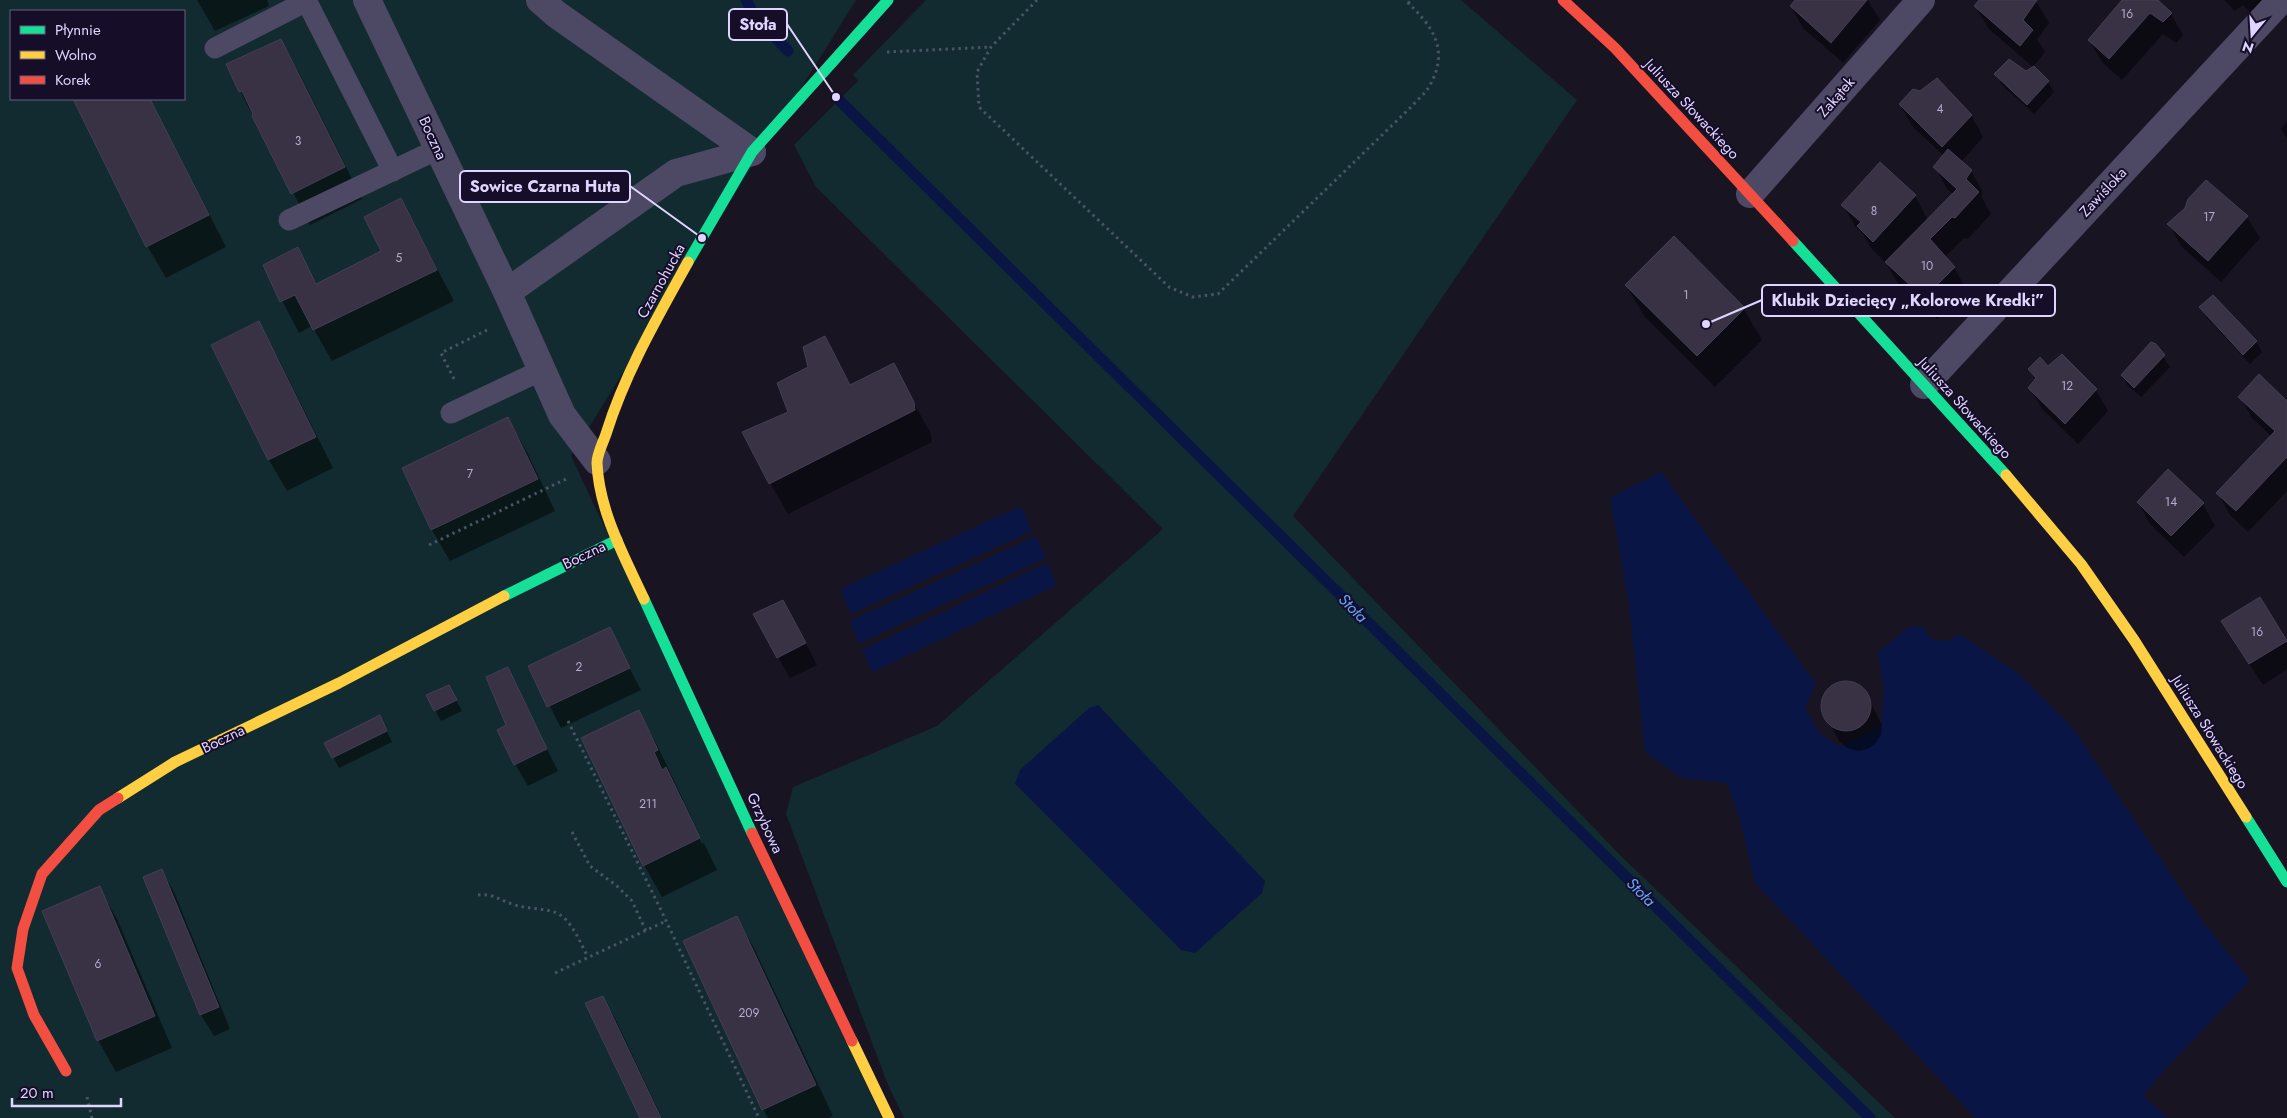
<svg xmlns="http://www.w3.org/2000/svg" width="2287" height="1118" viewBox="0 0 2287 1118" font-family="Jost,sans-serif">
	<rect width="100%" height="100%" fill="#181422"/>
	<!-- green -->
	<g fill="#122b30" fill-rule="evenodd">
		<path d="M0 0H856L571 456 882 1118H0ZM11 11H184V99H11Z"/>
		<polygon points="926,0 1461,0 1577,100 1293,516 1623,858 1895,1118 904,1118 888,1085 786,814 793,787 937,726 1163,529 816,187 794,145 858,81 853,75"/>
	</g>
	<!-- water -->
	<g fill="#091645">
		<polygon points="1661,472 1816,684 1805,708 1820,734 1840,747 1881,726 1884,691 1878,652 1909,627 1923,626 1931,639 1947,641 1960,634 2019,674 2072,727 2200,918 2250,980 2162,1073 2143,1096 2168,1118 1976,1118 1755,883 1740,820 1727,783 1682,778 1645,752 1629,604 1610,498"/>
		<polygon points="1021,506 1032,531 851,614 840,589"/>
		<polygon points="1036,536 1046,558 859,643 850,621"/>
		<polygon points="1047,563 1057,585 872,672 862,650"/>
		<polygon points="1098,705 1265,881 1262,893 1195,953 1181,950 1015,784 1020,770 1089,708"/>
	</g>
	<!-- shadow -->
	<g fill="#0007" fill-rule="evenodd">
		<polygon points="197,0 267,0 269,6 215,31"/>
		<polygon points="1797,0 1868,0 1880,20 1843,63 1803,28 1791,7"/>
		<polygon points="1981,0 2035,0 2049,23 2037,39 2045,52 2033,67 2048,82 2054,92 2034,114 2002,85 1996,74 2026,72 2034,68 1988,28 1975,6"/>
		<polygon points="2124,0 2156,0 2171,14 2183,35 2176,43 2163,34 2122,80 2102,62 2089,40"/>
		<polygon points="2224,0 2274,0 2257,19 2243,5 2235,11"/>
		<polygon points="280,40 298,71 362,199 310,225 240,91"/>
		<polygon points="80,99 150,99 226,247 166,278 148,247 75,101"/>
		<polygon points="1900,104 1971,115 1983,137 1961,162 1971,171 1983,192 1981,196 1991,214 1968,239 1964,238 1945,257 1954,267 1966,289 1937,319 1898,284 1886,263 1871,248 1862,232 1855,226 1843,205 1915,196 1928,220 1953,194 1947,189 1935,167 1944,156 1912,126"/>
		<polygon points="2287,121 2287,139 2281,129"/>
		<polygon points="401,200 454,301 332,361 312,326 299,333 264,266 297,249 317,284 383,252"/>
		<polygon points="2247,217 2260,238 2221,282 2181,246 2169,224"/>
		<polygon points="1674,238 1744,309 1762,340 1715,387 1644,316 1626,285"/>
		<polygon points="2201,307 2256,341 2262,352 2250,364 2207,318"/>
		<polygon points="258,323 276,354 333,468 287,491 269,460 213,346"/>
		<polygon points="824,338 851,386 893,365 931,434 932,442 788,514 770,483 810,367"/>
		<polygon points="2155,345 2170,367 2141,397 2128,386 2122,375"/>
		<polygon points="2048,368 2096,390 2108,411 2078,444 2042,409 2030,388 2036,380 2029,369"/>
		<polygon points="2240,397 2287,402 2287,491 2248,532 2230,515 2218,494 2271,436 2252,418"/>
		<polygon points="508,419 526,450 555,511 450,561 432,530 403,469"/>
		<polygon points="2138,502 2203,504 2215,526 2184,557 2150,524"/>
		<polygon points="2259,599 2287,644 2287,669 2263,685 2235,643"/>
		<polygon points="795,623 817,665 790,678 778,657"/>
		<polygon points="609,629 641,690 561,728 530,667"/>
		<polygon points="507,669 558,771 528,786 515,764 507,725"/>
		<polygon points="1848,682 1859,686 1866,693 1882,725 1881,735 1876,743 1868,749 1858,751 1847,748 1839,741 1822,709 1823,698 1828,689 1838,683"/>
		<polygon points="449,687 462,711 441,721 427,696"/>
		<path d="M638 711 656 743 717 870 662 897 644 865ZM681 800H683L704 843 702 844Z"/>
		<polygon points="385,727 392,742 339,768 326,743"/>
		<polygon points="161,870 174,892 230,1029 214,1036 201,1015 145,878"/>
		<polygon points="99,888 117,919 172,1048 116,1072 98,1040"/>
		<polygon points="736,917 754,948 833,1116 829,1118 768,1118 763,1109"/>
		<polygon points="602,997 615,1018 662,1118 642,1118"/>
	</g>
	<g fill="none" stroke-linecap="round" stroke-linejoin="round">
		<!-- stream -->
		<g stroke="#091645" stroke-width="11">
			<polyline points="746,0 753,13 788,51"/>
			<polyline points="836,97 1870,1118"/>
		</g>
	</g>
	<!-- building -->
	<g fill="#383244" stroke="#453e56">
		<polygon points="1795,0 1867,0 1831,43 1790,6"/>
		<polygon points="1979,0 2037,0 2023,20 2033,30 2020,46 1974,6"/>
		<polygon points="2122,0 2158,0 2172,13 2163,22 2150,13 2109,59 2088,40"/>
		<polygon points="281,39 345,167 291,194 252,116 253,114 242,91 239,92 226,64"/>
		<polygon points="2009,59 2026,71 2034,66 2049,81 2027,105 1994,74"/>
		<polygon points="1937,78 1972,115 1942,147 1899,104 1913,89 1920,91"/>
		<polygon points="77,99 150,99 209,215 146,247 74,101"/>
		<polygon points="1948,149 1972,170 1966,179 1979,192 1955,218 1952,217 1930,239 1955,267 1924,298 1885,262 1957,189 1933,167"/>
		<polygon points="1880,162 1916,195 1873,242 1857,226 1861,222 1841,205"/>
		<polygon points="2206,180 2248,216 2208,261 2167,224 2185,208 2188,199"/>
		<polygon points="401,198 437,270 313,330 295,295 280,302 263,265 298,247 316,284 381,251 364,217"/>
		<polygon points="1674,236 1745,308 1697,356 1625,285"/>
		<polygon points="2213,295 2257,341 2243,355 2199,307"/>
		<polygon points="259,321 316,437 268,460 211,345"/>
		<polygon points="825,336 850,385 894,363 914,402 915,410 769,484 742,432 788,412 777,383 808,367 803,347"/>
		<polygon points="2151,342 2156,344 2165,355 2134,388 2121,375"/>
		<polygon points="2062,354 2097,389 2065,424 2028,388 2036,378 2028,369 2040,357 2048,366"/>
		<polygon points="2259,374 2287,401 2287,457 2236,511 2216,493 2275,431 2238,397"/>
		<polygon points="508,417 538,479 431,530 402,468"/>
		<polygon points="2168,469 2204,503 2171,536 2137,502"/>
		<polygon points="2260,597 2287,641 2249,664 2221,621"/>
		<polygon points="783,600 806,643 777,658 753,614"/>
		<polygon points="610,627 630,668 547,707 528,666"/>
		<polygon points="508,667 547,749 514,765 497,730 506,725 486,677"/>
		<circle cx="1846" cy="706" r="25"/>
		<polygon points="449,685 457,700 434,711 426,695"/>
		<polygon points="639,710 658,750 654,752 662,770 666,767 700,838 643,866 581,738"/>
		<polygon points="380,715 387,731 332,758 324,743"/>
		<polygon points="162,869 219,1007 200,1015 143,877"/>
		<polygon points="100,886 155,1016 97,1041 42,911"/>
		<polygon points="737,916 816,1085 762,1110 683,941"/>
		<polygon points="603,996 661,1118 640,1118 585,1003"/>
	</g>
	<g fill="none" stroke-linecap="round" stroke-linejoin="round">
		<!-- path -->
		<g stroke="#485365" stroke-width="3" stroke-dasharray="2.5 4" stroke-linecap="butt">
			<path d="M1037 0 991 47 977 72 979 107 1169 287 1193 297 1218 294 1412 106C1418 99 1426 93 1430 85 1450 49 1432 25 1405 0"/>
			<polyline points="1408,3 1413,0"/>
			<polyline points="887,52 991,47"/>
			<polyline points="454,379 441,353 487,330"/>
			<polyline points="429,545 566,479"/>
			<polyline points="568,721 660,908 759,1118"/>
			<polyline points="572,832 590,866 617,886 632,901 646,931"/>
			<path d="M478 895C492 893 502 901 515 905 528 909 541 908 554 912 571 917 580 943 588 957"/>
			<polyline points="555,973 666,921"/>
			<polyline points="87,1097 92,1118"/>
		</g>
		<!-- lane -->
		<g stroke="#4d4863" stroke-width="21">
			<polyline points="306,0 393,171"/>
			<polyline points="215,48 307,1"/>
			<polyline points="289,220 438,149"/>
			<polyline points="451,413 542,370"/>
		</g>
		<!-- street -->
		<g stroke="#4d4863" stroke-width="28">
			<polyline points="367,0 507,292 562,415 597,461"/>
			<polyline points="540,0 556,14 752,152"/>
			<polyline points="1750,194 1921,0"/>
			<polyline points="507,292 676,173 752,152"/>
			<polyline points="1924,385 2281,0"/>
		</g>
		<!-- fast -->
		<g stroke="#16e098" stroke-width="11">
			<polyline points="1793,241 2006,475"/>
			<polyline points="688,262 752,152 888,0"/>
			<polyline points="504,596 617,540"/>
			<polyline points="644,599 752,833"/>
			<polyline points="2246,817 2287,882"/>
		</g>
		<!-- slow -->
		<g stroke="#ffcf43" stroke-width="11">
			<polyline points="2006,475 2081,564 2134,640 2246,817"/>
			<path d="M644 599C624 556 599 511 597 463 597 454 603 443 606 434 625 373 657 318 688 262"/>
			<polyline points="118,798 175,762 339,683 504,596"/>
			<polyline points="852,1041 889,1118"/>
		</g>
		<!-- jam -->
		<g stroke="#f24e42" stroke-width="11">
			<polyline points="1563,0 1615,48 1793,241"/>
			<polyline points="752,833 852,1041"/>
			<polyline points="66,1071 34,1015 17,968 23,929 42,874 99,810 118,798"/>
		</g>
	</g>
	<g text-anchor="middle" dominant-baseline="central" stroke-width="4" stroke-linejoin="round" paint-order="stroke">
		<!-- number labels -->
		<g font-size="12" fill="#b5acd0">
			<text x="2127" y="14">16</text>
			<text x="1940" y="109">4</text>
			<text x="298" y="141">3</text>
			<text x="1874" y="211">8</text>
			<text x="2209" y="217">17</text>
			<text x="399" y="258">5</text>
			<text x="1927" y="266">10</text>
			<text x="1686" y="295">1</text>
			<text x="2067" y="386">12</text>
			<text x="470" y="474">7</text>
			<text x="2171" y="502">14</text>
			<text x="2257" y="632">16</text>
			<text x="579" y="667">2</text>
			<text x="648" y="804">211</text>
			<text x="98" y="964">6</text>
			<text x="749" y="1013">209</text>
		</g>
		<!-- street labels -->
		<g font-size="15" fill="#dfd5ff" stroke="#160e28">
			<text transform="translate(1836 97) rotate(-49)">Zakątek</text>
			<text transform="translate(1692 109) rotate(47)">Juliusza Słowackiego</text>
			<text transform="translate(433 138) rotate(65)">Boczna</text>
			<text transform="translate(2103 192) rotate(-47)">Zawiśloka</text>
			<text transform="translate(661 281) rotate(-61)">Czarnohucka</text>
			<text transform="translate(1965 408) rotate(48)">Juliusza Słowackiego</text>
			<text transform="translate(584 555) rotate(-26)">Boczna</text>
			<text transform="translate(2210 732) rotate(58)">Juliusza Słowackiego</text>
			<text transform="translate(223 739) rotate(-26)">Boczna</text>
			<text transform="translate(765 823) rotate(65)">Grzybowa</text>
		</g>
		<!-- water labels -->
		<g font-size="16" font-style="italic" fill="#63a3ff" stroke="#160e28">
			<text transform="translate(1353 608) rotate(45)">Stoła</text>
			<text transform="translate(1641 892) rotate(45)">Stoła</text>
		</g>
	</g>
	<!-- callouts -->
	<path fill="none" stroke="#dfd5ff" stroke-width="2" d="M836 97L787 24M702 238L630 186M1706 324L1762 300"/>
	<g fill="#dfd5ff" stroke="#160e28" stroke-width="2">
		<circle cx="836" cy="97" r="5"/>
		<circle cx="702" cy="238" r="5"/>
		<circle cx="1706" cy="324" r="5"/>
	</g>
	<g fill="#160e28" stroke="#dfd5ff" stroke-width="2">
		<rect x="729" y="9" width="58" height="31" rx="5"/>
		<rect x="460" y="171" width="170" height="31" rx="5"/>
		<rect x="1762" y="285" width="293" height="31" rx="5"/>
	</g>
	<g font-size="16" text-anchor="middle" font-weight="bold" fill="#dfd5ff">
		<text x="758" y="30">Stoła</text>
		<text x="545" y="192">Sowice Czarna Huta</text>
		<text x="1908" y="306">Klubik Dziecięcy „Kolorowe Kredki”</text>
	</g>
	<!-- legend -->
	<rect x="10" y="10" width="175" height="90" fill="#160e28" stroke="#665e7e"/>
	<rect x="20" y="26" width="25" height="8" fill="#16e098" stroke="#665e7e"/>
	<text x="55" y="35" font-size="15" fill="#dfd5ff">Płynnie</text>
	<rect x="20" y="51" width="25" height="8" fill="#ffcf43" stroke="#665e7e"/>
	<text x="55" y="60" font-size="15" fill="#dfd5ff">Wolno</text>
	<rect x="20" y="76" width="25" height="8" fill="#f24e42" stroke="#665e7e"/>
	<text x="55" y="85" font-size="15" fill="#dfd5ff">Korek</text>
	<!-- north arrow -->
	<g transform="translate(2252 35) rotate(198)" stroke="#160e28" stroke-width="4" paint-order="stroke">
	<path d="M0-4L9 19L0 12L-9 19Z" fill="#dfd5ff"/>
	<text y="-8" font-size="14" font-weight="bold" text-anchor="middle" fill="#dfd5ff">N</text>
	</g>
	<!-- scale -->
	<path d="M12 1098v8h109v-8" fill="none" stroke="#dfd5ff" stroke-width="2.5"/>
	<text x="20" y="1098" font-size="15" fill="#dfd5ff" stroke="#160e28" stroke-width="4" paint-order="stroke">20 m</text>
</svg>
